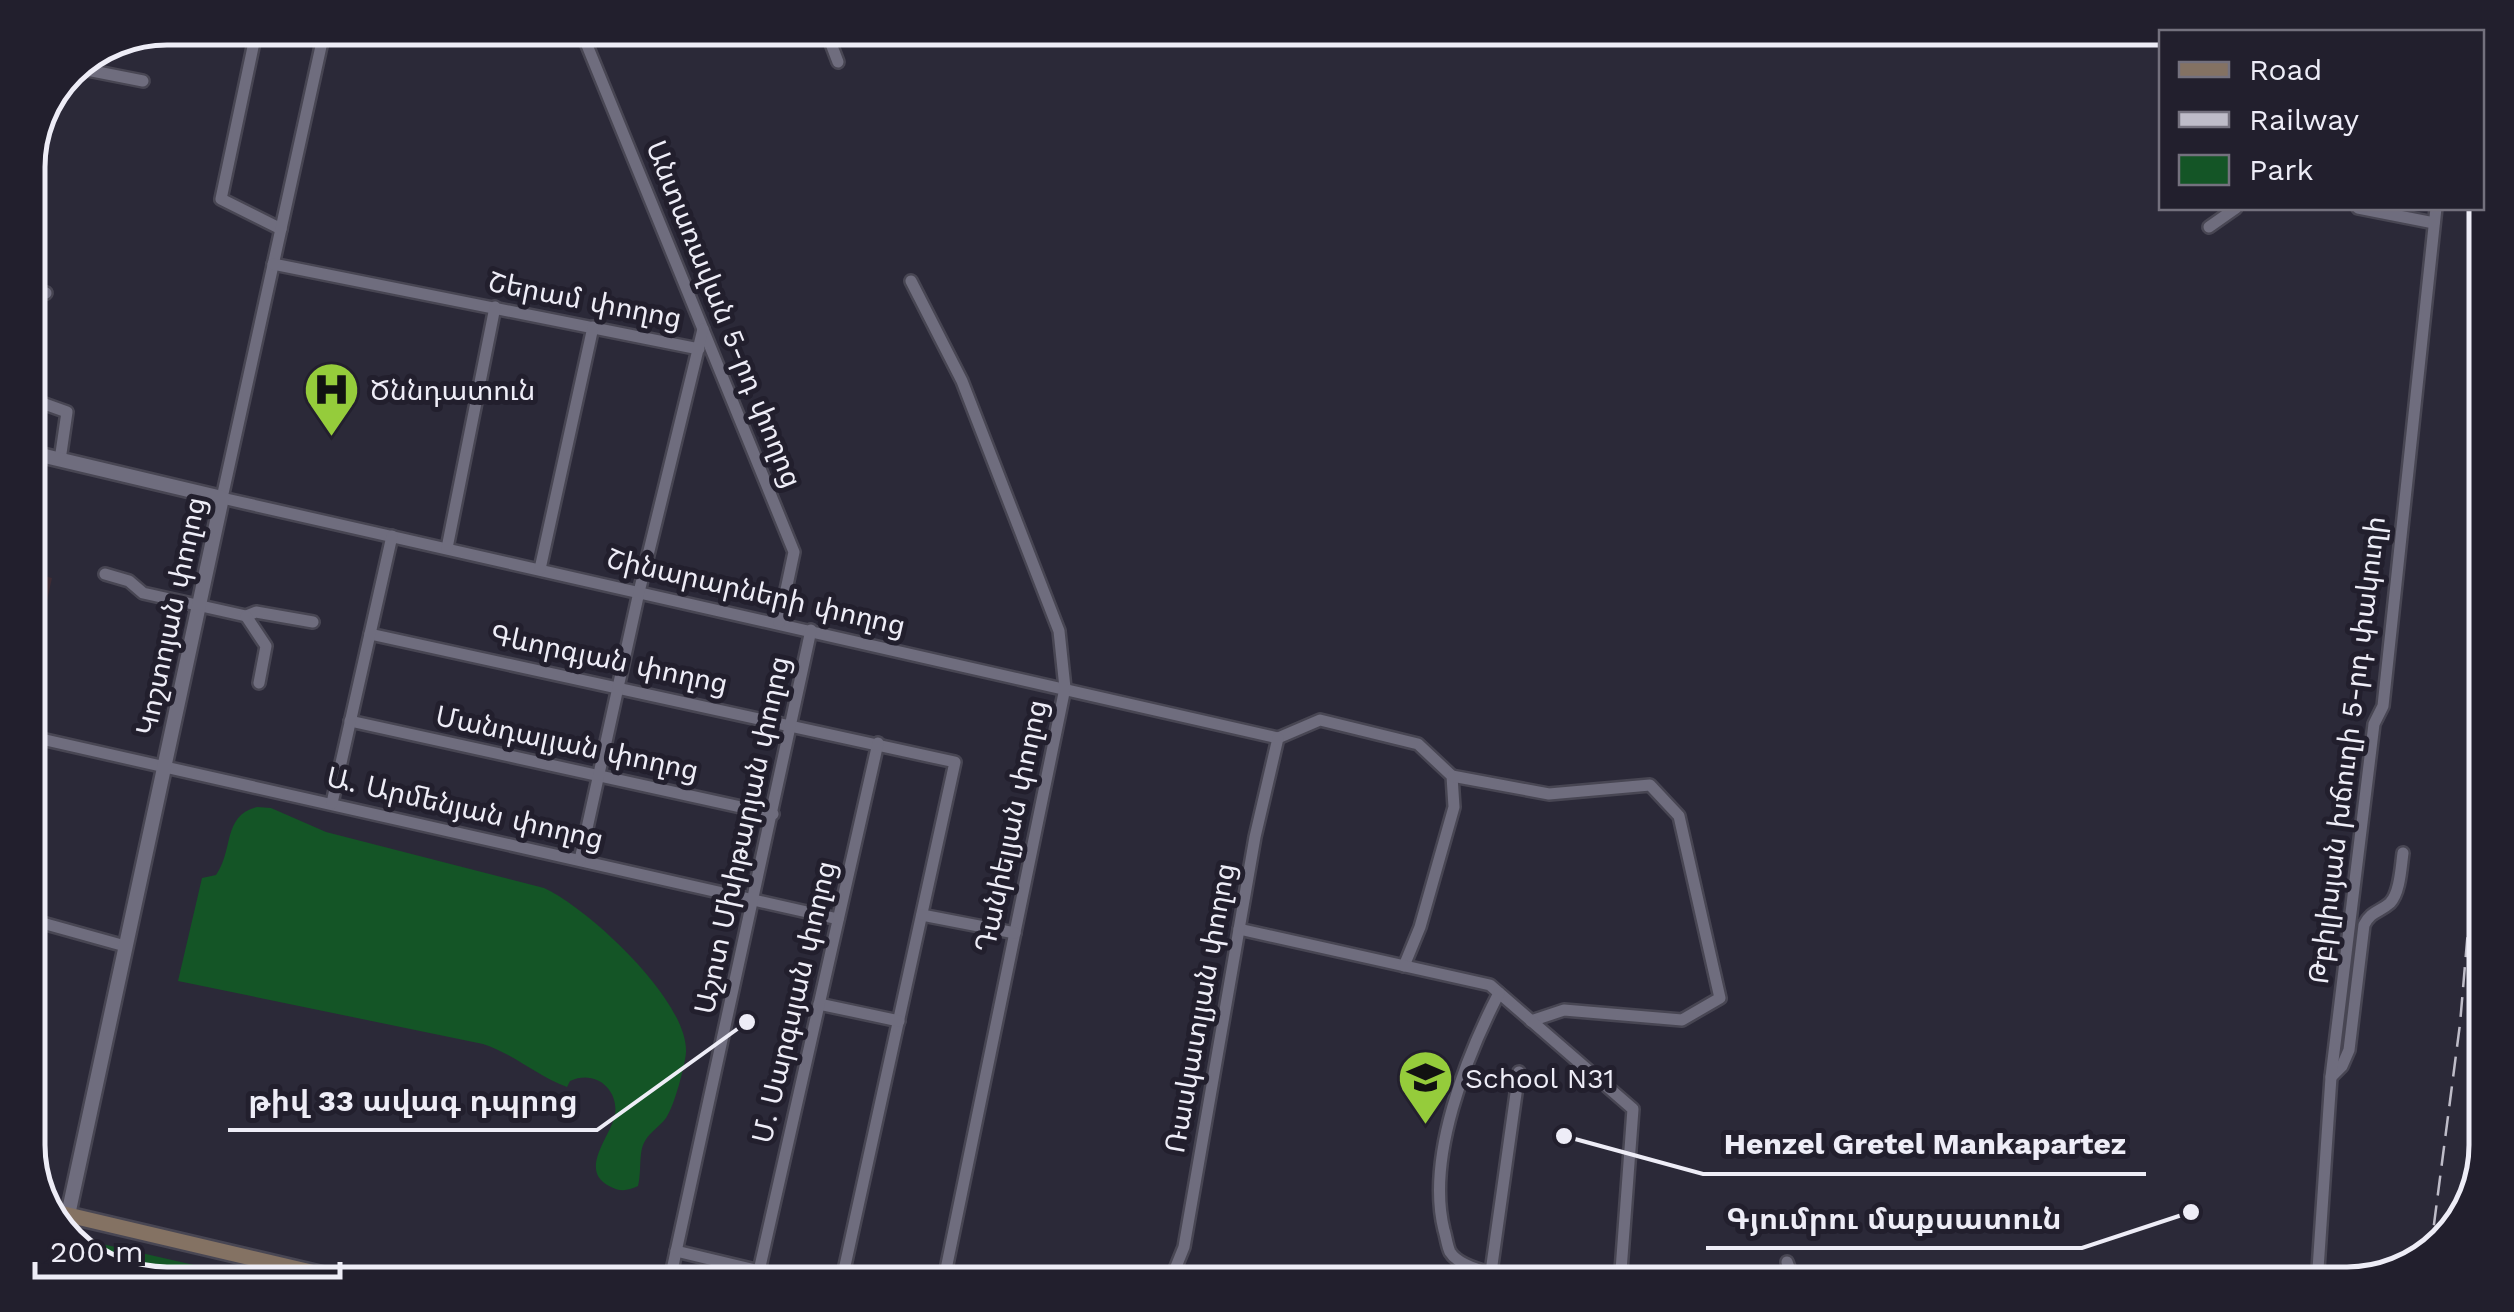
<svg xmlns="http://www.w3.org/2000/svg" width="2514" height="1312" viewBox="0 0 2514 1312" font-family="'Work Sans','Noto Sans Armenian',sans-serif">
	<rect width="100%" height="100%" fill="#2b2938"/>
	<!-- education -->
	<polygon fill="#3f2c35" points="28,572 52,578 39,636 28,633"/>
	<!-- green -->
	<g fill="#145526">
		<path d="M257 807 271 808 326 832 544 888C588 908 688 1000 686 1052 685 1066 674 1107 666 1118 660 1126 650 1132 645 1141 638 1152 642 1172 638 1186 627 1191 620 1192 609 1186 578 1170 611 1136 615 1115 619 1089 595 1069 570 1081L567 1087C537 1076 514 1054 483 1044L178 981 202 878 216 875C234 850 222 816 257 807Z"/>
		<polygon points="67,1236 277,1284 167,1284 105,1270"/>
	</g>
	<g fill="none" stroke-linecap="round" stroke-linejoin="round">
		<defs>
			<g id="minor">
				<polyline points="257,28 221,199 281,229"/>
				<polyline points="325,28 222,498 1278,738"/>
				<polyline points="580,28 794,552 779,623"/>
				<polyline points="825,28 838,62"/>
				<polyline points="72,67 143,81"/>
				<polyline points="2358,208 2434,223"/>
				<polyline points="2209,227 2236,208"/>
				<polyline points="273,264 699,349"/>
				<polyline points="911,281 962,381 1059,631 1065,688 943,1284"/>
				<polyline points="28,290 46,293"/>
				<polyline points="28,398 67,412 60,460"/>
				<polyline points="447,548 495,307"/>
				<polyline points="540,569 593,327"/>
				<polyline points="105,574 129,581 143,593 246,616 256,612 313,622"/>
				<polyline points="246,616 266,646 259,683"/>
				<polyline points="370,634 955,762 841,1284"/>
				<polyline points="350,721 773,814"/>
				<polyline points="28,736 838,919"/>
				<polyline points="1278,738 1320,720 1418,744 1452,776 1454,807 1420,927 1404,966"/>
				<polyline points="1452,776 1549,794 1650,785 1679,816 1720,998 1682,1020 1564,1010 1531,1021"/>
				<polyline points="332,803 392,536"/>
				<polyline points="580,860 639,592 703,329"/>
				<polyline points="922,915 1015,933"/>
				<polyline points="28,919 125,946"/>
				<polyline points="1239,929 1490,985 1633,1109 1620,1284"/>
				<path d="M1499 993C1466 1057 1426 1158 1444 1230 1446 1236 1447 1246 1450 1252 1464 1275 1533 1280 1559 1284"/>
				<polyline points="819,1004 899,1021"/>
				<path d="M2331 1077 2342 1066 2349 1050 2364 925C2371 911 2380 912 2390 903 2400 893 2401 867 2403 853"/>
				<polyline points="676,1251 814,1284"/>
				<polyline points="1787,1262 1795,1284"/>
				<polyline points="759,1271 878,743"/>
				<polyline points="1491,1272 1519,1072"/>
				<polyline points="669,1284 811,630"/>
				<polyline points="1169,1284 1184,1247 1255,837 1278,738"/>
				<polyline points="2317,1284 2331,1077 2374,724 2383,706 2436,208"/>
			</g>
			<polyline id="tertiary" points="28,452 222,498 68,1215"/>
			<polyline id="secondary" points="47,1210 362,1284"/>
			<polyline id="trunk" points="2400,1268 2440,1243"/>
		</defs>
		<!-- minor casing -->
		<use href="#minor" stroke="#484653" stroke-width="16"/>
		<!-- tertiary casing -->
		<use href="#tertiary" stroke="#484653" stroke-width="19"/>
		<!-- secondary casing -->
		<use href="#secondary" stroke="#484653" stroke-width="20"/>
		<!-- trunk casing -->
		<use href="#trunk" stroke="#484653" stroke-width="22"/>
		<!-- minor -->
		<use href="#minor" stroke="#6f6d7e" stroke-width="11"/>
		<!-- tertiary -->
		<use href="#tertiary" stroke="#6f6d7e" stroke-width="14"/>
		<!-- secondary -->
		<use href="#secondary" stroke="#847263" stroke-width="15"/>
		<!-- trunk -->
		<use href="#trunk" stroke="#a67935" stroke-width="18"/>
		<!-- rail -->
		<polyline stroke="#bebcc8" stroke-width="2.5" stroke-dasharray="20 10" stroke-linecap="butt" points="2430,1255 2460,1024 2486,717"/>
	</g>
	<!-- icons -->
	<defs>
		<symbol id="hospital-pin" viewBox="-11 -11 22 30"><path d="M0 17L-7.5 6A9.5 9.5 0 1 1 7.5 6Z" fill="#95cc3b" stroke="#221f2d"/><path d="M-5-5h3v3.5h4V-5h3V5h-3V1.5h-4V5h-3Z" fill="#111"/></symbol>
		<symbol id="school-pin" viewBox="-11 -11 22 30"><path d="M0 17L-7.5 6A9.5 9.5 0 1 1 7.5 6Z" fill="#95cc3b" stroke="#221f2d"/><path d="M0-5L7-2L0 1L-7-2ZM-4 1L0 2.5L4 1V4Q0 6-4 4Z" fill="#111"/></symbol>
	</defs>
	<g fill-rule="evenodd">
		<use href="#hospital-pin" x="300" y="358" width="63" height="86"/>
		<use href="#school-pin" x="1394" y="1046" width="63" height="86"/>
	</g>
	<g text-anchor="middle" dominant-baseline="central" stroke-width="10" stroke-linejoin="round" paint-order="stroke">
		<!-- street labels -->
		<g font-size="28" fill="#eeedf7" stroke="#221f2d">
			<text transform="translate(585 300) rotate(11)">Շերամ փողոց</text>
			<text transform="translate(724 314) rotate(68)">Անտառավան 5-րդ փողոց</text>
			<text transform="translate(756 592) rotate(13)">Շինարարների փողոց</text>
			<text transform="translate(171 616) rotate(-78)">Կոշտոյան փողոց</text>
			<text transform="translate(609 659) rotate(12)">Գևորգյան փողոց</text>
			<text transform="translate(567 743) rotate(12)">Մանդալյան փողոց</text>
			<text transform="translate(2347 750) rotate(-83)">Թբիլիսյան խճուղի 5-րդ փակուղի</text>
			<text transform="translate(465 808) rotate(13)">Ա. Արմենյան փողոց</text>
			<text transform="translate(1011 826) rotate(-78)">Դանիելյան փողոց</text>
			<text transform="translate(742 835) rotate(-78)">Աշոտ Մխիթարյան փողոց</text>
			<text transform="translate(794 1002) rotate(-77)">Մ. Սարգսյան փողոց</text>
			<text transform="translate(1200 1008) rotate(-80)">Ռասկատլյան փողոց</text>
		</g>
		<!-- poi labels -->
		<g font-size="28" fill="#eeedf7" stroke="#221f2d" text-anchor="start">
			<text x="370" y="390">Ծննդատուն</text>
			<text x="1465" y="1078">School N31</text>
		</g>
	</g>
	<!-- crop -->
	<path d="M0 0H2514V1312H0ZM167 45H2347A122 122 0 0 1 2469 167V1145A122 122 0 0 1 2347 1267H167A122 122 0 0 1 45 1145V167A122 122 0 0 1 167 45Z" fill="#221f2d" fill-rule="evenodd"/>
	<path fill="none" stroke="#eeedf7" stroke-width="5" d="M167 45H2347A122 122 0 0 1 2469 167V1145A122 122 0 0 1 2347 1267H167A122 122 0 0 1 45 1145V167A122 122 0 0 1 167 45Z"/>
	<!-- callouts -->
	<path fill="none" stroke="#eeedf7" stroke-width="4" d="M747 1022L597 1130H228M1564 1136L1703 1174H2146M2191 1212L2082 1248H1706"/>
	<g fill="#eeedf7" stroke="#221f2d" stroke-width="4">
		<circle cx="747" cy="1022" r="10"/>
		<circle cx="1564" cy="1136" r="10"/>
		<circle cx="2191" cy="1212" r="10"/>
	</g>
	<g font-size="30" text-anchor="middle" font-weight="bold" fill="#eeedf7" stroke="#221f2d" stroke-width="10" stroke-linejoin="round" paint-order="stroke">
		<text x="413" y="1111">թիվ 33 ավագ դպրոց</text>
		<text x="1925" y="1154">Henzel Gretel Mankapartez</text>
		<text x="1894" y="1229">Գյումրու մաքսատուն</text>
	</g>
	<!-- legend -->
	<rect x="2159" y="30" width="325" height="180" fill="#221f2d" stroke="#74717e" stroke-width="2.5"/>
	<rect x="2179" y="62" width="50" height="15" fill="#847263" stroke="#74717e" stroke-width="2.5"/>
	<text x="2249" y="80" font-size="30" fill="#eeedf7">Road</text>
	<rect x="2179" y="112" width="50" height="15" fill="#bebcc8" stroke="#74717e" stroke-width="2.5"/>
	<text x="2249" y="130" font-size="30" fill="#eeedf7">Railway</text>
	<rect x="2179" y="155" width="50" height="30" fill="#145526" stroke="#74717e" stroke-width="2.5"/>
	<text x="2249" y="180" font-size="30" fill="#eeedf7">Park</text>
	<!-- scale -->
	<path d="M35 1262v15h305v-15" fill="none" stroke="#eeedf7" stroke-width="5"/>
	<text x="50" y="1262" font-size="30" fill="#eeedf7" stroke="#221f2d" stroke-width="8" paint-order="stroke">200 m</text>
</svg>
